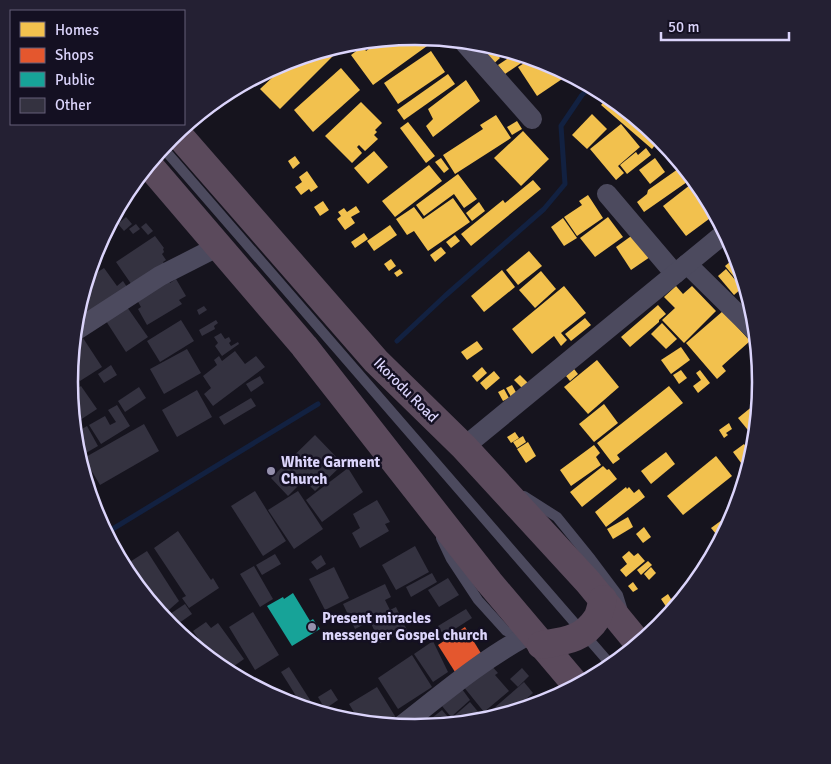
<svg xmlns="http://www.w3.org/2000/svg" width="831" height="764" viewBox="0 0 831 764" font-family="Signika,sans-serif">
	<rect width="100%" height="100%" fill="#16141e"/>
	<!-- homes -->
	<g fill="#f2c14e">
		<polygon points="416,36 432,38 434,41 373,85 351,55 363,46 366,51 381,40"/>
		<polygon points="468,41 488,44 500,58 490,67"/>
		<polygon points="352,42 347,47 345,44 335,53 331,48 348,43"/>
		<polygon points="326,49 333,56 280,109 260,89 290,61"/>
		<polygon points="431,51 445,72 398,104 384,83"/>
		<polygon points="516,53 530,57 505,74 498,65"/>
		<polygon points="532,58 548,63 566,72 568,75 537,96 518,67"/>
		<polygon points="341,68 360,90 313,132 294,110"/>
		<polygon points="448,74 455,84 404,120 397,110"/>
		<polygon points="466,80 480,101 433,137 426,126 433,119 428,109"/>
		<polygon points="609,96 647,127 646,129 659,140 652,149 601,105"/>
		<polygon points="361,102 382,123 375,130 377,132 374,135 378,139 365,151 359,145 357,147 362,153 352,163 325,136"/>
		<polygon points="592,114 607,129 587,149 572,135"/>
		<polygon points="496,115 511,138 455,174 443,155 483,129 480,125"/>
		<polygon points="517,121 522,129 512,135 507,127"/>
		<polygon points="408,122 435,156 426,163 400,128"/>
		<polygon points="621,124 640,147 618,166 624,173 616,180 590,149"/>
		<polygon points="523,131 549,159 521,186 494,158"/>
		<polygon points="646,148 651,155 627,174 620,165 636,152 638,155"/>
		<polygon points="374,151 388,167 368,184 354,168"/>
		<polygon points="295,156 300,163 293,169 288,161"/>
		<polygon points="441,158 449,169 444,173 435,162"/>
		<polygon points="655,158 665,172 650,184 639,170"/>
		<polygon points="429,165 442,181 395,217 382,201"/>
		<polygon points="678,169 687,182 644,212 637,202 647,194 648,190"/>
		<polygon points="307,171 318,187 311,192 309,189 301,195 295,187 302,182 299,177"/>
		<polygon points="458,174 477,199 464,208 454,194 424,216 416,205"/>
		<polygon points="694,179 703,190 709,204 691,181"/>
		<polygon points="533,180 541,189 471,246 461,234 503,200 505,203"/>
		<polygon points="690,185 713,216 686,236 663,206"/>
		<polygon points="588,195 603,218 577,236 564,217 582,205 579,201"/>
		<polygon points="453,198 470,222 428,251 414,231 407,235 396,219 414,207 423,219"/>
		<polygon points="323,201 329,210 320,216 314,207"/>
		<polygon points="479,202 485,211 472,221 466,213"/>
		<polygon points="356,206 360,212 351,217 355,223 345,230 337,219 341,216 338,212 344,208 347,212"/>
		<polygon points="608,217 623,237 595,257 580,238"/>
		<polygon points="563,218 577,238 564,246 551,227"/>
		<polygon points="390,225 397,235 374,251 367,241"/>
		<polygon points="364,233 368,239 355,248 351,242"/>
		<polygon points="634,234 650,257 631,270 616,247"/>
		<polygon points="455,235 460,241 451,248 446,242"/>
		<polygon points="441,247 446,253 435,262 430,255"/>
		<polygon points="529,251 542,266 518,285 506,270"/>
		<polygon points="737,256 746,288 744,289 725,266"/>
		<polygon points="391,259 396,266 389,271 384,264"/>
		<polygon points="400,269 403,273 397,277 394,273"/>
		<polygon points="726,269 742,288 734,295 718,276"/>
		<polygon points="502,270 515,287 484,312 471,296"/>
		<polygon points="541,271 556,289 535,308 519,290"/>
		<polygon points="564,286 586,313 561,333 567,340 561,346 554,336 532,354 512,329"/>
		<polygon points="676,286 683,294 692,286 716,311 684,343 662,320 675,308 664,297"/>
		<polygon points="658,305 666,314 659,320 659,322 630,347 621,337"/>
		<polygon points="723,311 750,341 722,366 726,371 717,379 686,343"/>
		<polygon points="585,318 591,325 571,341 565,334"/>
		<polygon points="662,323 677,339 666,349 651,334"/>
		<polygon points="477,341 483,349 467,360 461,352"/>
		<polygon points="681,347 690,360 671,374 661,360"/>
		<polygon points="597,360 619,387 588,414 564,387"/>
		<polygon points="482,367 487,373 477,382 472,376"/>
		<polygon points="574,369 578,374 570,381 566,376"/>
		<polygon points="681,370 687,378 679,384 673,375"/>
		<polygon points="700,370 710,383 698,393 693,386 701,380 696,373"/>
		<polygon points="494,371 500,378 486,390 480,383"/>
		<polygon points="520,375 528,383 522,388 514,380"/>
		<polygon points="512,385 517,394 511,397 506,388"/>
		<polygon points="669,386 683,403 617,455 620,459 613,464 597,443"/>
		<polygon points="504,389 509,398 503,401 498,392"/>
		<polygon points="759,401 756,440 738,418"/>
		<polygon points="604,404 618,423 594,442 579,424"/>
		<polygon points="729,423 732,429 726,433 728,435 724,438 719,430"/>
		<polygon points="515,432 519,438 511,443 507,437"/>
		<polygon points="523,436 526,442 517,448 513,442"/>
		<polygon points="528,442 536,456 526,463 517,449"/>
		<polygon points="744,444 753,456 751,462 744,467 733,452"/>
		<polygon points="594,445 600,453 596,457 601,465 571,486 560,470"/>
		<polygon points="666,452 675,464 651,484 641,471"/>
		<polygon points="716,456 732,476 683,515 667,496"/>
		<polygon points="603,466 607,470 609,469 617,479 582,507 570,492"/>
		<polygon points="748,473 746,479 744,483 740,478"/>
		<polygon points="626,487 627,489 629,487 634,493 639,489 645,497 606,527 595,512"/>
		<polygon points="737,509 735,515 721,540 711,528"/>
		<polygon points="628,517 633,527 613,539 607,529"/>
		<polygon points="644,527 651,537 643,543 636,534"/>
		<polygon points="629,551 634,556 638,553 645,561 626,577 620,570 627,564 622,557"/>
		<polygon points="648,561 652,565 641,575 637,570"/>
		<polygon points="651,567 656,573 649,580 644,574"/>
		<polygon points="633,582 638,589 633,592 628,586"/>
		<polygon points="668,594 671,599 676,596 680,602 677,606 669,611 661,599"/>
	</g>
	<!-- shops -->
	<polygon fill="#e4572e" points="465,627 482,655 455,672 438,645"/>
	<!-- public -->
	<polygon fill="#17a398" points="293,593 310,621 313,619 320,629 292,646 267,606 283,597 284,599"/>
	<g fill="none" stroke-linecap="round" stroke-linejoin="round">
		<!-- stream -->
		<g stroke="#122141" stroke-width="5">
			<polyline points="397,341 445,296 544,209 565,184 561,126 582,95 592,86"/>
			<polyline points="106,533 318,404"/>
		</g>
	</g>
	<!-- building -->
	<g fill="#343240">
		<polygon points="126,217 132,224 124,231 118,224"/>
		<polygon points="146,223 153,231 148,235 141,227"/>
		<polygon points="136,224 140,229 133,234 129,229"/>
		<polygon points="155,236 164,248 163,249 164,252 162,254 166,260 163,262 166,266 134,288 116,262"/>
		<polygon points="104,268 117,286 123,281 129,290 86,314 80,304 87,279"/>
		<polygon points="166,276 170,283 176,279 186,296 179,300 182,304 147,325 138,309 141,307 137,300"/>
		<polygon points="204,306 207,310 199,315 197,310"/>
		<polygon points="127,307 148,337 126,352 106,321"/>
		<polygon points="181,320 194,341 160,362 147,341"/>
		<polygon points="216,320 218,323 214,326 215,329 202,336 199,330"/>
		<polygon points="221,333 225,339 229,337 231,341 229,343 231,346 238,342 239,344 222,356 215,346 218,343 214,337"/>
		<polygon points="83,338 102,367 80,381 71,368 74,344"/>
		<polygon points="187,349 201,373 164,394 150,369"/>
		<polygon points="235,351 245,364 256,356 265,367 213,406 204,394 211,388 203,376 217,365 214,360 219,356 222,361"/>
		<polygon points="111,365 117,375 104,383 98,374"/>
		<polygon points="260,376 264,383 251,392 246,384"/>
		<polygon points="81,386 97,409 74,424 71,393"/>
		<polygon points="139,387 146,398 125,412 118,401"/>
		<polygon points="197,390 212,417 177,437 162,410"/>
		<polygon points="251,398 256,406 224,425 219,417"/>
		<polygon points="117,405 130,426 101,444 89,425 105,416 110,425 116,422 108,410"/>
		<polygon points="144,424 159,451 100,485 84,458"/>
		<polygon points="87,426 98,446 79,457 76,449 75,433"/>
		<polygon points="315,435 343,464 315,491 309,485 316,479 311,473 288,496 271,478"/>
		<polygon points="84,462 96,484 88,489 81,464"/>
		<polygon points="348,468 363,492 322,522 306,500"/>
		<polygon points="255,491 286,541 263,556 231,506"/>
		<polygon points="298,491 323,529 294,549 268,510"/>
		<polygon points="377,500 390,522 385,524 389,531 360,548 352,533 360,528 353,514"/>
		<polygon points="178,531 211,580 213,578 219,588 189,608 182,598 186,596 154,548"/>
		<polygon points="415,546 429,572 396,590 382,565"/>
		<polygon points="147,551 179,601 162,616 149,600 125,565"/>
		<polygon points="275,554 281,564 262,575 256,565"/>
		<polygon points="321,555 326,564 317,570 311,562"/>
		<polygon points="254,566 273,599 260,607 240,574"/>
		<polygon points="334,567 349,598 325,610 309,579"/>
		<polygon points="432,573 437,582 411,597 406,587"/>
		<polygon points="448,578 459,595 439,607 428,590"/>
		<polygon points="385,584 391,597 385,600 390,610 396,607 407,630 380,643 370,621 355,629 343,604"/>
		<polygon points="185,604 192,614 172,628 164,618"/>
		<polygon points="466,609 472,618 444,636 438,626"/>
		<polygon points="253,612 279,655 255,670 229,627"/>
		<polygon points="206,622 211,628 218,623 244,659 227,671 185,638 189,634 194,641 198,638 193,631"/>
		<polygon points="433,641 448,672 433,682 414,654"/>
		<polygon points="412,655 432,687 398,709 378,678"/>
		<polygon points="490,664 498,673 495,675 509,691 484,712 463,686"/>
		<polygon points="289,667 312,703 305,708 303,707 281,672"/>
		<polygon points="522,668 529,676 518,687 510,679"/>
		<polygon points="524,682 533,693 510,713 490,719 486,715"/>
		<polygon points="377,687 398,721 390,725 360,722 349,704"/>
		<polygon points="331,689 338,700 325,709 318,697"/>
		<polygon points="462,689 470,700 451,717 442,706"/>
		<polygon points="470,702 485,720 459,723 453,717"/>
		<polygon points="442,710 454,724 425,727 423,725"/>
		<polygon points="340,711 346,721 332,716"/>
	</g>
	<g fill="none" stroke-linecap="round" stroke-linejoin="round">
		<!-- lane -->
		<g stroke="#4c4a5e" stroke-width="10">
			<polyline points="163,148 612,666"/>
			<polyline points="524,496 557,517 591,559 618,595 623,611"/>
			<polyline points="441,538 451,559 478,600 506,631 523,638"/>
		</g>
		<!-- street -->
		<g stroke="#4c4a5e" stroke-width="20">
			<polyline points="463,41 532,119"/>
			<polyline points="607,194 675,274"/>
			<polyline points="687,264 756,332"/>
			<polyline points="75,331 160,276 219,246"/>
			<polyline points="464,447 726,232"/>
			<path d="M401 726C441 695 479 662 523 638"/>
		</g>
		<!-- highway -->
		<g stroke="#5b4a5c" stroke-width="28">
			<polyline points="177,133 376,361 464,447 589,583 639,644"/>
			<polyline points="149,165 304,346 489,582 577,686"/>
			<path d="M541 645C564 641 583 640 597 618 600 613 601 605 603 599"/>
		</g>
	</g>
	<!-- markers -->
	<g fill="#9691ae" stroke="#141022" stroke-width="2">
		<circle cx="271" cy="471" r="5"/>
		<circle cx="312" cy="627" r="5"/>
	</g>
	<g text-anchor="middle" dominant-baseline="central" stroke-width="5" stroke-linejoin="round" paint-order="stroke">
		<!-- street labels -->
		<g font-size="15" fill="#dbd4fb" stroke="#141022">
			<text transform="translate(406 390) rotate(45)">Ikorodu Road</text>
		</g>
		<!-- poi labels -->
		<g font-size="15" font-weight="bold" fill="#dbd4fb" stroke="#141022" text-anchor="start">
			<text x="281" y="462">White Garment<tspan x="281" dy="17">Church</tspan></text>
			<text x="322" y="618">Present miracles<tspan x="322" dy="17">messenger Gospel church</tspan></text>
		</g>
	</g>
	<!-- crop -->
	<path d="M0 0H831V764H0ZM78 382a337 337 0 1 1 674 0a337 337 0 1 1-674 0Z" fill="#242033" fill-rule="evenodd"/>
	<path fill="none" stroke="#dbd4fb" stroke-width="2.5" d="M78 382a337 337 0 1 1 674 0a337 337 0 1 1-674 0Z"/>
	<!-- legend -->
	<rect x="10" y="10" width="175" height="115" fill="#141022" stroke="#645e79"/>
	<rect x="20" y="22" width="25" height="15" fill="#f2c14e" stroke="#645e79"/>
	<text x="55" y="35" font-size="15" fill="#dbd4fb">Homes</text>
	<rect x="20" y="48" width="25" height="15" fill="#e4572e" stroke="#645e79"/>
	<text x="55" y="60" font-size="15" fill="#dbd4fb">Shops</text>
	<rect x="20" y="72" width="25" height="15" fill="#17a398" stroke="#645e79"/>
	<text x="55" y="85" font-size="15" fill="#dbd4fb">Public</text>
	<rect x="20" y="98" width="25" height="15" fill="#343240" stroke="#645e79"/>
	<text x="55" y="110" font-size="15" fill="#dbd4fb">Other</text>
	<!-- scale -->
	<path d="M661 32v8h128v-8" fill="none" stroke="#dbd4fb" stroke-width="2.5"/>
	<text x="668" y="32" font-size="15" fill="#dbd4fb" stroke="#141022" stroke-width="4" paint-order="stroke">50 m</text>
</svg>
